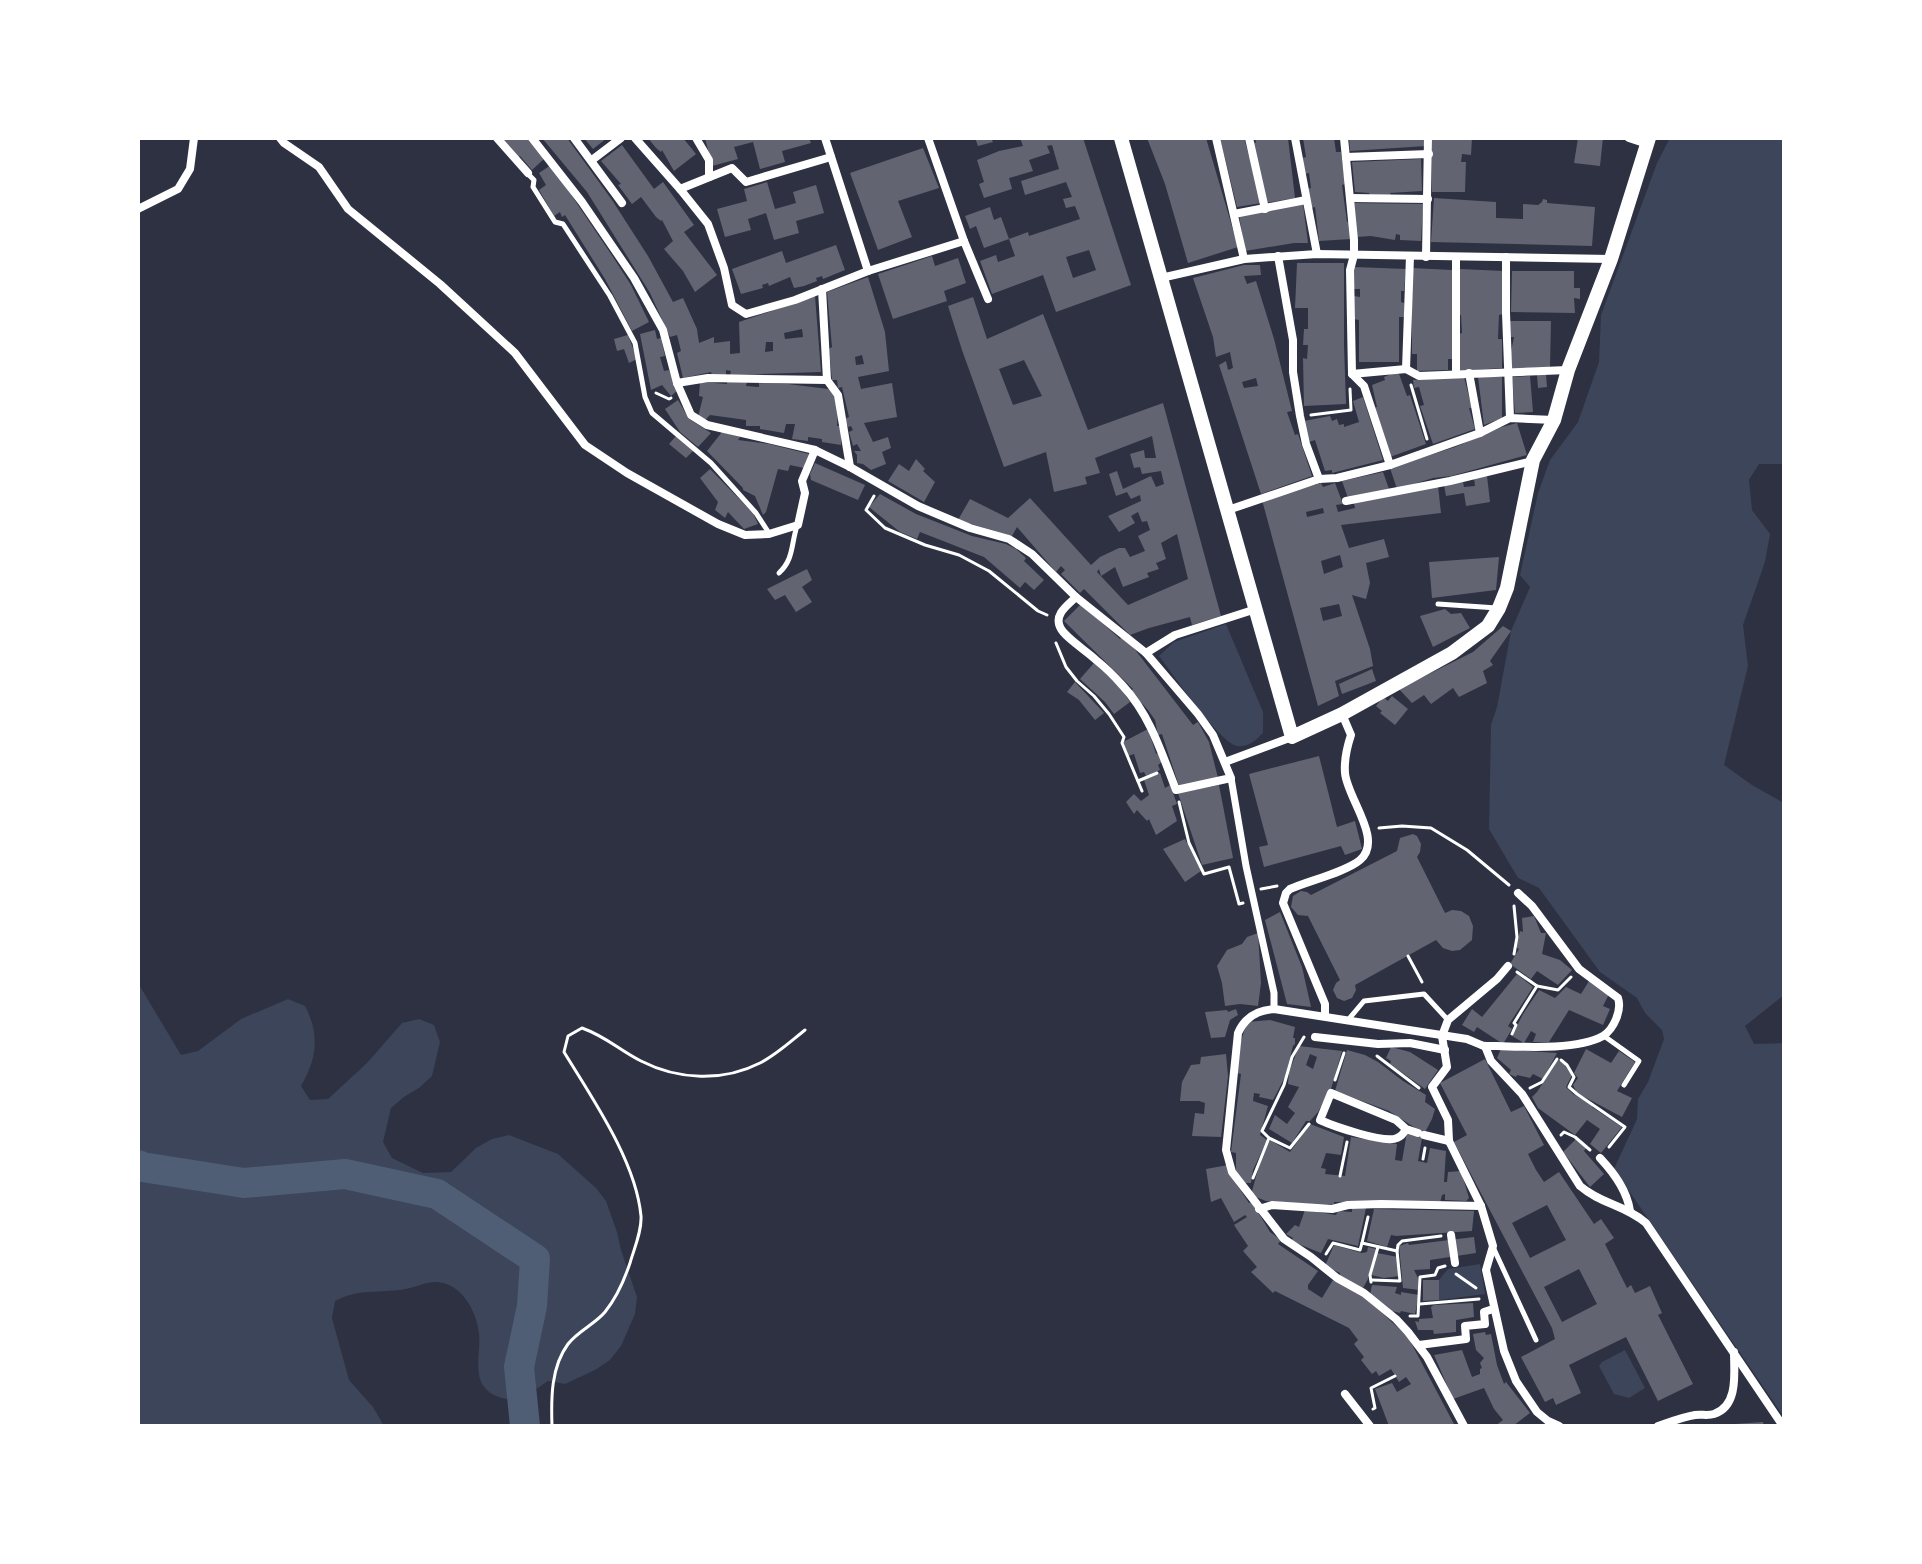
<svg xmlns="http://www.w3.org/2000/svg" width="1922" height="1564" viewBox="0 0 1922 1564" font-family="'Titillium Web',sans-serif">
	<rect width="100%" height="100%" fill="#2d3142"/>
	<!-- green -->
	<g fill="#3c4559">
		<polygon points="1670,138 1784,138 1784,464 1759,464 1749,480 1752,510 1770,534 1765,562 1743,625 1748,666 1724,765 1752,785 1784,803 1784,995 1745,1026 1754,1044 1784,1043 1784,1417 1614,1169 1637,1119 1638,1099 1648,1082 1664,1039 1662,1030 1645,1013 1637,998 1600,972 1539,888 1518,878 1489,829 1491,725 1497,707 1511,631 1530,587 1520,575 1538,493 1550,460 1578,422 1599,362 1601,315 1657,163"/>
		<path d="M1226 624 1263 712V733C1256 740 1248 748 1237 746 1219 742 1172 673 1159 656L1174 642Z"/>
		<path d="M138 983 181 1055 198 1051 241 1019 288 999 305 1006C320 1034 317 1059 301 1086L310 1100 328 1099 367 1063 402 1023 419 1019 434 1025 440 1042 432 1076 419 1088 404 1097 391 1108 383 1142 392 1158 423 1173 451 1172 476 1148 492 1139 509 1135 558 1154 596 1188 606 1201 617 1232 621 1250 637 1297 635 1314 621 1346 610 1360 595 1370 565 1384 548 1381 519 1401C507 1399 493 1398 485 1388 473 1374 481 1351 479 1334 477 1312 462 1283 436 1282 424 1282 412 1289 400 1290 375 1293 358 1289 335 1301L332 1318 349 1380 373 1407 384 1426H138Z"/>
		<polygon points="1480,1264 1485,1294 1439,1300 1439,1280 1448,1269"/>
		<polygon points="1625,1350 1645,1388 1629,1398 1614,1394 1599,1366 1602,1362"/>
	</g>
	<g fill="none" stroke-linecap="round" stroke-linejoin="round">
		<!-- river -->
		<polyline stroke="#4f5d75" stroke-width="30" points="138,1165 142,1167 244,1183 345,1174 437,1194 535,1259 532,1306 519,1367 525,1426"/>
	</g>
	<!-- building -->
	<g fill="#626471" fill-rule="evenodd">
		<polygon points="501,138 528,138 545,158 532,170 520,156 517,158"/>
		<path d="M542 138H567L612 200 648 256 673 302 683 298 697 329 699 343 714 337V343L730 341V354L740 353 739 322 815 296 821 372 730 375 731 371 726 370V375H712L711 372 683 378 677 353 681 351 677 335 670 337 650 293 587 192ZM802 329 803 337 785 339 784 333ZM766 342H773V351L765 352Z"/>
		<polygon points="584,138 607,138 593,149"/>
		<polygon points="648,138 683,138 696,154 674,171 662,150 661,152 656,148"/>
		<polygon points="705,138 809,138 811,143 782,151 785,162 760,169 753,142 734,147 738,159 712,166"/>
		<polygon points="975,138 991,138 993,142 978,146"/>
		<path d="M1020 138H1083L1131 285 1056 312 1043 275 992 294 980 261 996 255 998 262 1015 256 1009 239 984 248 976 226 970 229 965 216 990 207 994 220 1001 217 1009 239 1028 232 1029 236 1080 219 1075 206 1066 208 1063 199 1072 197 1066 182 1025 195 1021 181 1059 169 1052 145 1047 146 1050 153 1029 160 1033 171 1009 178 1012 189 984 198 979 184 984 182 977 160 999 151 1023 146ZM1089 250 1096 270 1073 278 1066 257Z"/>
		<polygon points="1147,138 1206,138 1238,247 1188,263 1165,184"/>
		<polygon points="1220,138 1244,138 1249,156 1252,156 1261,203 1237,207"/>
		<polygon points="1255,138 1288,138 1295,198 1265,203 1252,142 1256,143"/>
		<polygon points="1303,138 1334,138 1336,152 1341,152 1345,184 1342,185 1347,222 1350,221 1351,239 1319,241 1315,207 1311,208 1307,189 1311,188 1309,173 1305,174 1302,158 1306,157"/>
		<polygon points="1349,138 1425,138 1426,146 1350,151"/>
		<polygon points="1432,138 1472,138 1471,155 1462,154 1461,162 1466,162 1465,192 1432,192"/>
		<polygon points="1578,138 1603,138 1600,166 1574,163"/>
		<polygon points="622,145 654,189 663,182 694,225 684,232 717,275 695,292 683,271 664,249 673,241 662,220 661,221 656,217 641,197 632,204 618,185 621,184 601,161"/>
		<polygon points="923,148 939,188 898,201 912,237 878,250 850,173"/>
		<polygon points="1421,159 1422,191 1390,193 1391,195 1370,196 1369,193 1355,192 1352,162"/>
		<polygon points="551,165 613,257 631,285 649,322 632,331 605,279 565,215 562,217 560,212 554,216 539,190 546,185 539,173"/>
		<polygon points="767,182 775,209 796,203 793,192 816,185 824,213 796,221 799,233 774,240 766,213 748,219 751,230 725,237 717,209 747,201 744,189"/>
		<polygon points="1434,198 1496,202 1496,218 1523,219 1523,204 1538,205 1542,202 1543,199 1547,200 1547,203 1595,207 1592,246 1431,242"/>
		<polygon points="1354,203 1423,204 1421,241 1400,240 1400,235 1396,234 1395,240 1371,236 1356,237"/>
		<polygon points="1303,204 1308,243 1294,243 1245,251 1239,215"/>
		<polygon points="836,245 845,270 823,279 822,276 816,278 817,281 804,286 794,288 790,277 769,286 768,283 762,285 763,288 741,294 732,269 782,251 786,263"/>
		<polygon points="932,256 935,266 958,258 966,283 944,291 947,301 893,319 878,274"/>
		<polygon points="1297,263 1344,263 1344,345 1346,404 1304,406 1303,358 1307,359 1308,345 1303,345 1304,329 1308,329 1308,308 1295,308"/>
		<path d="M1244 265H1260L1261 275 1244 276 1247 284 1256 281 1274 339 1292 411 1287 412 1295 435 1298 434 1312 476 1261 494 1219 365 1226 361 1228 370 1233 368 1230 352 1216 357 1213 337 1193 278ZM1256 378 1258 386 1244 388 1242 382Z"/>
		<polygon points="1354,267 1406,269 1404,291 1401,291 1401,302 1404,303 1404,317 1399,317 1399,362 1359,362 1359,320 1353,319 1354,296 1360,297 1360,289 1354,289"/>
		<polygon points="1412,268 1452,270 1452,359 1448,359 1448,370 1417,371 1417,354 1412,354"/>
		<polygon points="1460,269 1504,271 1503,314 1499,315 1498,339 1502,339 1502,368 1459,371 1459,334 1462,333 1461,315 1459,315"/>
		<polygon points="1512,271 1574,271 1574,288 1580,288 1580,299 1574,298 1575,313 1511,312"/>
		<path d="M868 277 885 332 889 371 858 377 861 389 892 383 897 417 864 423 873 442 888 437 891 448 882 452 886 464 871 470 863 464 857 463V455L854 451H861L857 444 853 446 849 432 853 430 851 426 848 427 845 419 849 417 842 387 838 388 837 380H832L829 349 832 347 827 292ZM862 355 864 364 856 365 855 357Z"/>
		<path d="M973 297 987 339 1043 314 1088 430 1163 403 1221 616 1192 625 1190 617 1149 628 1130 635 1084 589 1080 593 1061 574 1065 570 1061 566 1056 572 1017 527 1012 536 958 520 970 499 1008 518 1030 498 1091 565 1100 557 1119 548H1125L1130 557 1145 551 1138 536 1150 530 1147 521 1142 522 1138 512 1131 516 1135 523 1119 532 1108 516 1141 501 1140 495 1131 499 1127 492 1116 496 1109 474 1117 471 1123 489 1151 476 1156 487 1164 484 1161 471 1142 474 1140 467 1134 468 1130 454 1144 450 1145 458H1156L1152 436 1095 458 1100 473 1085 477 1087 484 1054 492 1046 452 1004 467 962 350 948 306ZM1024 360 1042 396 1013 405 999 369ZM1177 534 1188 579 1128 605 1097 572 1099 569 1101 576 1115 567 1123 587 1149 577 1147 573 1159 569 1156 563 1166 559 1161 543Z"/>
		<polygon points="1509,321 1551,321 1550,367 1512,369 1511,352 1514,337 1510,337"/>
		<polygon points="655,330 657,339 661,338 665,356 660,357 664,371 669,370 677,391 671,396 662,385 651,390 640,334"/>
		<polygon points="628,335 637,359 629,363 624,349 617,351 614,339"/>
		<polygon points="1398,371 1407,396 1410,395 1426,444 1390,457 1373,408 1377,407 1372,385 1385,380 1384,377"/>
		<polygon points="1546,374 1547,387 1538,388 1537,375"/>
		<polygon points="1530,376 1533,412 1515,413 1512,377"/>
		<polygon points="1464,377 1472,408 1469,408 1475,429 1433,444 1420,406 1424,405 1419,387 1414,388 1413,380"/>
		<polygon points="1478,377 1502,377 1502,418 1484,425"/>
		<polygon points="700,382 727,384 727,382 747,382 746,386 759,387 759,383 788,384 828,389 836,395 838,411 837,426 841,426 841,445 822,442 822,439 808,437 808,441 792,439 795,424 786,424 784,433 760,429 760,426 746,426 746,420 710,415 705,420 698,417 703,397 699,396"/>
		<polygon points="1363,397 1383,460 1332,473 1332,470 1325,471 1315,440 1309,442 1304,421 1330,416 1332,421 1337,419 1339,425 1344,424 1344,427 1359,422 1353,401"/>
		<polygon points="678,400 689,419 711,433 698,447 680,432 665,409"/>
		<polygon points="1517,423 1527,455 1451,476 1433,478 1397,489 1390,468 1455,447 1502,427"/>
		<polygon points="722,432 740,437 738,440 769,444 809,454 804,468 790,465 788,471 778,469 766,512 763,515 755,496 743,490 743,488 707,451"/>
		<polygon points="676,436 693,451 686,458 669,444"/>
		<polygon points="916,459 925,469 923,471 935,482 924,502 888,481 899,464 909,471"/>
		<polygon points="815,463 865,485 858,500 811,480 810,474"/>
		<polygon points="710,469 753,513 758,524 744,529 728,512 725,518 715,510 718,502 700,478"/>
		<polygon points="1383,472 1389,489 1348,498 1342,481"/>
		<polygon points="1487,476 1490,502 1466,506 1464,493 1446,496 1444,485 1463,482 1464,487 1475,486 1474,478"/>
		<path d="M1321 483 1323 487 1335 483 1343 504 1336 505 1338 512 1355 508 1354 503 1438 486 1441 513 1341 525 1349 548 1384 539 1389 557 1366 563 1370 583 1366 599 1352 595 1370 649 1373 666 1335 681 1339 696 1318 706 1262 500ZM1323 508 1324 513 1307 517 1306 512ZM1340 555 1343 567 1324 574 1321 561ZM1339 604 1342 616 1323 621 1320 608Z"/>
		<polygon points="880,494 916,514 972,536 1006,544 1016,549 1026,558 1024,561 1044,580 1034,590 1025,582 1020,588 984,557 920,532 917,539 900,532 869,507"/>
		<polygon points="1499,557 1496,590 1432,598 1429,562"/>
		<polygon points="807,569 812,580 802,587 812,602 796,612 785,595 775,600 767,589"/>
		<polygon points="1081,604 1120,639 1122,637 1133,647 1193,725 1198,722 1209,742 1218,778 1179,786 1162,734 1158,735 1155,720 1148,710 1131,691 1133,689 1064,621"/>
		<polygon points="1445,609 1451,614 1461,613 1470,628 1433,647 1420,616"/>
		<polygon points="1503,626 1511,631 1490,661 1493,665 1483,671 1487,683 1459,697 1453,688 1431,704 1424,695 1412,703 1399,689 1473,652"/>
		<polygon points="1094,663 1119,686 1130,702 1114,714 1105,702 1080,679"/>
		<polygon points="1372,669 1376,681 1342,694 1339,684"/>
		<polygon points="1075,682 1104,713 1095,720 1079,700 1067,692"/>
		<polygon points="1392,696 1408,709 1395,725 1380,713 1382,711 1376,706 1383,697 1388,701"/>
		<polygon points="1148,729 1156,754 1160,752 1163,761 1158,765 1160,770 1146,776 1144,772 1140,773 1134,754 1128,756 1123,742"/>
		<polygon points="1319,756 1337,827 1355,821 1362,849 1345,855 1341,846 1264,867 1259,847 1268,845 1249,774"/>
		<polygon points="1160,773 1165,788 1170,785 1177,804 1172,806 1177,821 1156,835 1149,819 1147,821 1137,810 1134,814 1126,802 1134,794 1141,801 1149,795 1144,780"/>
		<polygon points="1219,785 1233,858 1202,865 1178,793"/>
		<polygon points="1413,834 1417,836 1421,844 1420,852 1417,857 1445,913 1452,910 1461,911 1469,916 1473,926 1472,940 1460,950 1452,951 1443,948 1436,940 1355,985 1356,990 1352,998 1344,1001 1337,998 1333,990 1336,983 1340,980 1308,916 1298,915 1291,907 1293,896 1301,891 1307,892 1311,895 1397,851 1400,838"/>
		<polygon points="1185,839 1201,871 1185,882 1163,849"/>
		<polygon points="1280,912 1302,967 1311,1007 1287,1004 1265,920"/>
		<polygon points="1534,916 1541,933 1546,933 1542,954 1560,960 1572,970 1558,985 1537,971 1531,979 1510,964 1519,949 1516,947 1520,931 1523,932 1522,918"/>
		<polygon points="1258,933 1261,983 1258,1006 1240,1004 1225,1006 1222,983 1217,966 1227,950 1242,944 1247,937"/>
		<polygon points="1517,974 1533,987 1508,1026 1512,1029 1503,1044 1477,1027 1474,1032 1462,1025 1472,1009 1482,1017"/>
		<polygon points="1589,981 1609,994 1603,1006 1610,1009 1603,1025 1569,1010 1549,1042 1533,1042 1536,1034 1531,1031 1524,1043 1512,1036 1523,1014 1539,990 1555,998 1566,987 1581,994"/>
		<polygon points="1236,1009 1238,1015 1230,1020 1225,1037 1211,1038 1205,1012 1227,1010 1228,1012"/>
		<polygon points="1270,1020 1295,1027 1293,1038 1295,1038 1295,1044 1293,1046 1285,1077 1273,1100 1259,1097 1260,1094 1254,1093 1253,1101 1268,1106 1260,1135 1267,1140 1253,1170 1251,1183 1243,1183 1236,1172 1236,1153 1231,1152 1241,1074 1237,1073 1241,1041 1247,1022"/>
		<path d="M1299 1046 1342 1051 1331 1089 1318 1112 1310 1121H1306L1292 1143 1269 1129 1275 1115 1287 1124 1295 1113 1288 1107 1299 1087 1288 1084 1289 1072ZM1310 1054 1317 1057 1313 1069 1306 1065Z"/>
		<polygon points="1391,1047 1410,1052 1438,1070 1425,1089 1390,1064 1391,1061 1386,1058"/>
		<polygon points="1501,1049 1557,1053 1543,1079 1533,1074 1530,1078 1517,1075 1516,1077 1509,1074 1511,1070 1497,1058"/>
		<polygon points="1586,1049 1611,1063 1619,1051 1635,1062 1617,1091 1632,1098 1622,1117 1577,1093 1573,1085 1578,1078 1574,1073"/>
		<polygon points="1347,1050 1365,1055 1378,1062 1403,1081 1426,1095 1425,1102 1435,1109 1432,1119 1422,1138 1418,1161 1427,1163 1430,1148 1446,1151 1444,1182 1447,1182 1448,1172 1461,1171 1469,1198 1466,1201 1445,1200 1445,1194 1442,1195 1440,1203 1337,1202 1334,1202 1334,1204 1320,1205 1266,1201 1251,1195 1260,1162 1270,1140 1290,1152 1310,1124 1344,1137 1341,1155 1326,1153 1321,1168 1326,1169 1325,1174 1345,1176 1351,1137 1397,1144 1395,1160 1402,1161 1407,1132 1420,1131 1389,1111 1335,1091"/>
		<polygon points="1226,1054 1228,1076 1221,1137 1192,1136 1195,1113 1204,1114 1205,1103 1199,1101 1180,1101 1182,1082 1191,1065 1200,1064 1201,1057"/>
		<path d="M1485 1059 1511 1112 1524 1106 1544 1145 1528 1154 1536 1170 1544 1182 1559 1172 1594 1224 1601 1219 1614 1238 1605 1244 1627 1288 1631 1285 1635 1293 1650 1286 1662 1313 1658 1315 1693 1384 1658 1401 1626 1337 1569 1365 1581 1393 1556 1405 1553 1398 1545 1402 1521 1357 1555 1339 1552 1328 1454 1142 1467 1135 1440 1083ZM1547 1205 1566 1240 1530 1258 1512 1223ZM1579 1269 1597 1304 1562 1322 1544 1287Z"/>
		<polygon points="1558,1060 1565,1065 1572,1075 1566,1087 1573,1094 1593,1105 1592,1107 1622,1127 1601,1153 1590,1144 1600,1129 1587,1120 1575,1135 1538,1108 1532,1097 1537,1092"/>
		<polygon points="1576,1139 1586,1148 1584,1151 1604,1174 1590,1187 1563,1152"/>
		<polygon points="1228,1165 1229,1173 1249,1203 1252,1202 1270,1232 1281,1240 1278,1244 1318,1271 1308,1285 1308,1289 1322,1298 1333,1280 1366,1298 1408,1337 1455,1426 1389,1426 1375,1389 1392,1383 1397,1392 1411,1384 1406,1377 1399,1382 1391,1369 1379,1376 1376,1371 1372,1374 1361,1360 1364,1357 1354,1344 1358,1340 1349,1328 1275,1291 1273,1293 1251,1272 1257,1267 1243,1251 1248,1246 1234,1225 1247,1217 1245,1215 1234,1222 1221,1198 1211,1202 1206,1169"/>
		<polygon points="1352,1207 1366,1208 1358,1246 1328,1239 1321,1253 1291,1241 1293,1238 1286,1234 1295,1225 1299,1227 1305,1210 1336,1215 1338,1211 1352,1212"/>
		<polygon points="1374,1209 1474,1211 1472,1231 1396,1236 1391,1235 1387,1247 1367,1241"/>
		<polygon points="1474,1237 1476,1253 1430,1260 1430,1269 1414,1270 1418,1278 1419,1290 1403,1288 1399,1246 1408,1243 1409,1245"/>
		<polygon points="1334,1245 1362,1253 1367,1252 1368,1247 1376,1249 1368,1279 1363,1288 1339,1277 1340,1273 1325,1266"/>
		<polygon points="1377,1253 1398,1257 1400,1276 1384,1278 1371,1275"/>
		<polygon points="1423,1280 1439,1280 1439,1300 1423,1301"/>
		<polygon points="1372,1285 1397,1287 1395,1293 1401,1295 1401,1292 1419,1295 1415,1314 1401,1311 1400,1313 1388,1310 1389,1308 1370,1295"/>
		<polygon points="1473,1303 1474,1317 1456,1320 1456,1332 1434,1334 1433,1330 1418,1330 1415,1321 1419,1322 1419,1319 1433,1318 1431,1307 1434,1305"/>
		<polygon points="1485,1332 1486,1335 1491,1334 1497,1365 1504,1384 1506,1382 1530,1413 1513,1426 1495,1426 1503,1420 1494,1409 1484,1388 1453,1399 1434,1355 1462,1350 1472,1377 1480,1374 1480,1369 1482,1368 1480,1363 1484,1358 1476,1350 1473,1334"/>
		<polygon points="1763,1422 1764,1426 1735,1426 1735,1424"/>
	</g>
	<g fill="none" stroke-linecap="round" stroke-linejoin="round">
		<!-- path -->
		<g stroke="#fff" stroke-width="3">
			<polyline points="1411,385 1427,439"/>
			<polyline points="656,393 669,399 671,398"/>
			<polyline points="1311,415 1351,410 1350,389"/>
			<polyline points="874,496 866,510 885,528 925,545 959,555 989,571 1038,611 1047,615"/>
			<polyline points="1056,643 1066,667 1077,681 1094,696 1109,714 1124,737 1122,743 1142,791"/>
			<polyline points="1138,781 1157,773"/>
			<polyline points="1179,802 1189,843 1204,874 1229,867 1239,904 1243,903"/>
			<polyline points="1379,828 1402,826 1431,828 1467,850 1509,885"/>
			<polyline points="1261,889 1277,886"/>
			<polyline points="1514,954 1517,937 1514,906"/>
			<polyline points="1408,956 1422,982"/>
			<polyline points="1517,972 1537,986 1558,990 1571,977"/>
			<polyline points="1512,1034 1516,1025 1514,1023 1537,986"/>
			<polyline points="1304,1037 1292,1057 1284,1085 1262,1131 1269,1138 1290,1148 1309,1124"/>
			<polyline points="1377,1056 1419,1088"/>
			<polyline points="1561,1060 1567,1065 1574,1077 1569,1087 1577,1094 1625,1127 1609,1147"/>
			<polyline points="1335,1080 1344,1053"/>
			<polyline points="1530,1088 1542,1082 1557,1059"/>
			<polyline points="1561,1135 1564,1132 1575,1137 1590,1150"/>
			<polyline points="1423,1159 1425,1148"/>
			<polyline points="1340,1176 1347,1142"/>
			<polyline points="1253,1178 1269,1138"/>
			<polyline points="1362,1243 1368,1217"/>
			<polyline points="1326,1254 1333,1243 1360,1250 1362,1243 1397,1251 1398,1245 1402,1241 1441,1236"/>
			<polyline points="1456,1274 1476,1288"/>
			<polyline points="1372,1280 1400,1281 1397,1251"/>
			<polyline points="1371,1282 1370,1275 1378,1247"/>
			<polyline points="1420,1304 1479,1299"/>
			<polyline points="1410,1316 1418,1316 1420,1277 1435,1275 1438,1268 1445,1266"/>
			<polyline points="1373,1409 1375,1408 1371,1388 1395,1376"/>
			<path d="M552 1426C551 1398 551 1367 568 1344 578 1331 595 1324 605 1312 617 1297 624 1281 630 1263 634 1249 642 1231 641 1216 636 1161 592 1098 564 1052L568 1036 582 1028C607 1037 619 1050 641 1061 678 1080 723 1082 760 1063 776 1055 791 1041 805 1030"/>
		</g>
		<!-- service -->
		<g stroke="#fff" stroke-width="5">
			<polyline points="528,174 534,180 533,187 555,222 563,224 610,296 635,343 645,397 652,413 711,463 756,513 769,533"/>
			<path d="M779 573C794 559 791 544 797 526"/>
			<polyline points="1438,604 1497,608"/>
			<polyline points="1348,1020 1364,1001 1424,994 1448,1020"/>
			<polyline points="1604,1036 1639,1061 1624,1085"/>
			<polyline points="1493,1247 1536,1340"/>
		</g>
		<!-- pedestrian -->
		<polyline stroke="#fff" stroke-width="7" points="1231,778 1246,866 1274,993 1274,1009"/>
		<!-- minor -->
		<g stroke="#fff" stroke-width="8">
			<polyline points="280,138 284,143 319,167 348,209 440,284 515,353 585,445 627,473 718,524 745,535 769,534 798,525 805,493 802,481 815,450"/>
			<polyline points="497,138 528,173"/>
			<polyline points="532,138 582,202 634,278 663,330 677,383 691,415 707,425 815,450 850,467 918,506 970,528 1009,539 1032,554 1076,597 1146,653"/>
			<polyline points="574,138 622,203"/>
			<polyline points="635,138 680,189 708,224 724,268 732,305 746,314 795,300 868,271 964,241"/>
			<polyline points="696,138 709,160 709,177"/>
			<polyline points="825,138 868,271"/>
			<polyline points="928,138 964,241 988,299"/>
			<polyline points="1216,138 1244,259"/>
			<polyline points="1249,138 1265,209"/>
			<polyline points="1295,138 1317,254"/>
			<polyline points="1344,138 1354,240 1354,255 1350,270 1352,374 1364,386 1390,465"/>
			<polyline points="1629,138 1647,144"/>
			<polyline points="1346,157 1429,154"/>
			<polyline points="592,160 621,138"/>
			<polyline points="680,189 732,168 746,182 831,157"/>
			<polyline points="1350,198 1428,199"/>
			<polyline points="138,209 178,189 190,169 194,138"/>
			<polyline points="1234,214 1306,200"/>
			<polyline points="1278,256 1293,340 1293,372 1300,416 1306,444 1319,479"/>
			<polyline points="1426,257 1428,138"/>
			<polyline points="1506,257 1506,313 1510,418"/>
			<polyline points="1161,278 1244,259 1317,254 1611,259"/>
			<polyline points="822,289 827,380"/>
			<polyline points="1406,369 1410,256"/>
			<polyline points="1469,373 1480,433"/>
			<polyline points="1352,374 1406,369 1419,376 1568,370"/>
			<polyline points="1456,374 1456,257"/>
			<polyline points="827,380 838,395 850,467"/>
			<polyline points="677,383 708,378 827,380"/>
			<polyline points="1346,501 1450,481 1533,461"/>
			<polyline points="1228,510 1319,479 1337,478 1390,465 1480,433 1510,418 1554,420"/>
			<path d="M1076 597C1068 605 1054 614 1060 627 1065 638 1087 651 1096 660 1106 668 1115 677 1123 686 1150 715 1162 754 1176 790L1231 778 1213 735 1198 714 1146 653 1175 635 1256 609"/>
			<polyline points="1225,762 1292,737"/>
			<polyline points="1508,966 1497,979 1448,1020 1442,1036 1447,1067 1432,1087 1448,1120 1449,1141 1481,1206 1493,1246 1486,1270 1504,1351 1516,1381 1537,1412 1548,1421 1559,1426"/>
			<path d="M1325 1016V1004L1283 903 1286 893 1290 889C1308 881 1346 872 1360 860 1384 840 1347 798 1345 773 1344 760 1347 747 1351 735L1342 714"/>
			<polyline points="1315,1037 1378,1044 1410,1043 1445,1050"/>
			<path d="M1485 1046 1491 1061 1522 1094 1580 1186C1601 1204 1625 1205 1646 1223L1783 1426"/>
			<path d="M1406 1129C1404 1133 1402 1136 1397 1138 1385 1144 1333 1126 1320 1120L1331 1093 1396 1120 1406 1129 1418 1133"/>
			<polyline points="1424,1135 1449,1141"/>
			<path d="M1600 1158C1614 1173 1627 1190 1630 1211"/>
			<polyline points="1259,1209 1272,1205 1332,1209 1348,1205 1381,1204 1481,1206"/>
			<polyline points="1451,1235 1455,1263"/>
			<polyline points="1419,1345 1466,1339 1465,1326 1485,1324 1484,1312 1493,1309"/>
			<polyline points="1345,1394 1370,1426"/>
			<path d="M1464 1426 1427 1357 1408 1332 1396 1319 1364 1293 1337 1278 1311 1257 1284 1239 1232 1172 1226 1150 1238 1033C1245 1017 1257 1010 1274 1009L1467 1039C1472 1041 1478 1044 1484 1046 1487 1046 1495 1046 1497 1046 1525 1047 1578 1050 1603 1036 1614 1029 1622 1010 1618 998L1579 969 1532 906 1518 893"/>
			<path d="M1658 1426C1670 1422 1683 1417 1695 1415 1701 1414 1708 1416 1714 1414 1739 1406 1734 1372 1734 1352"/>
		</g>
		<!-- primary -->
		<polyline stroke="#fff" stroke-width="14" points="1121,138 1292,737 1342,714 1452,653 1488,626 1499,608 1507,588 1533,460 1554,420 1568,370 1611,259 1649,138"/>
	</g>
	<!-- border -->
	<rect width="1922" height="1564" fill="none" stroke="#ffffff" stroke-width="280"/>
</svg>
